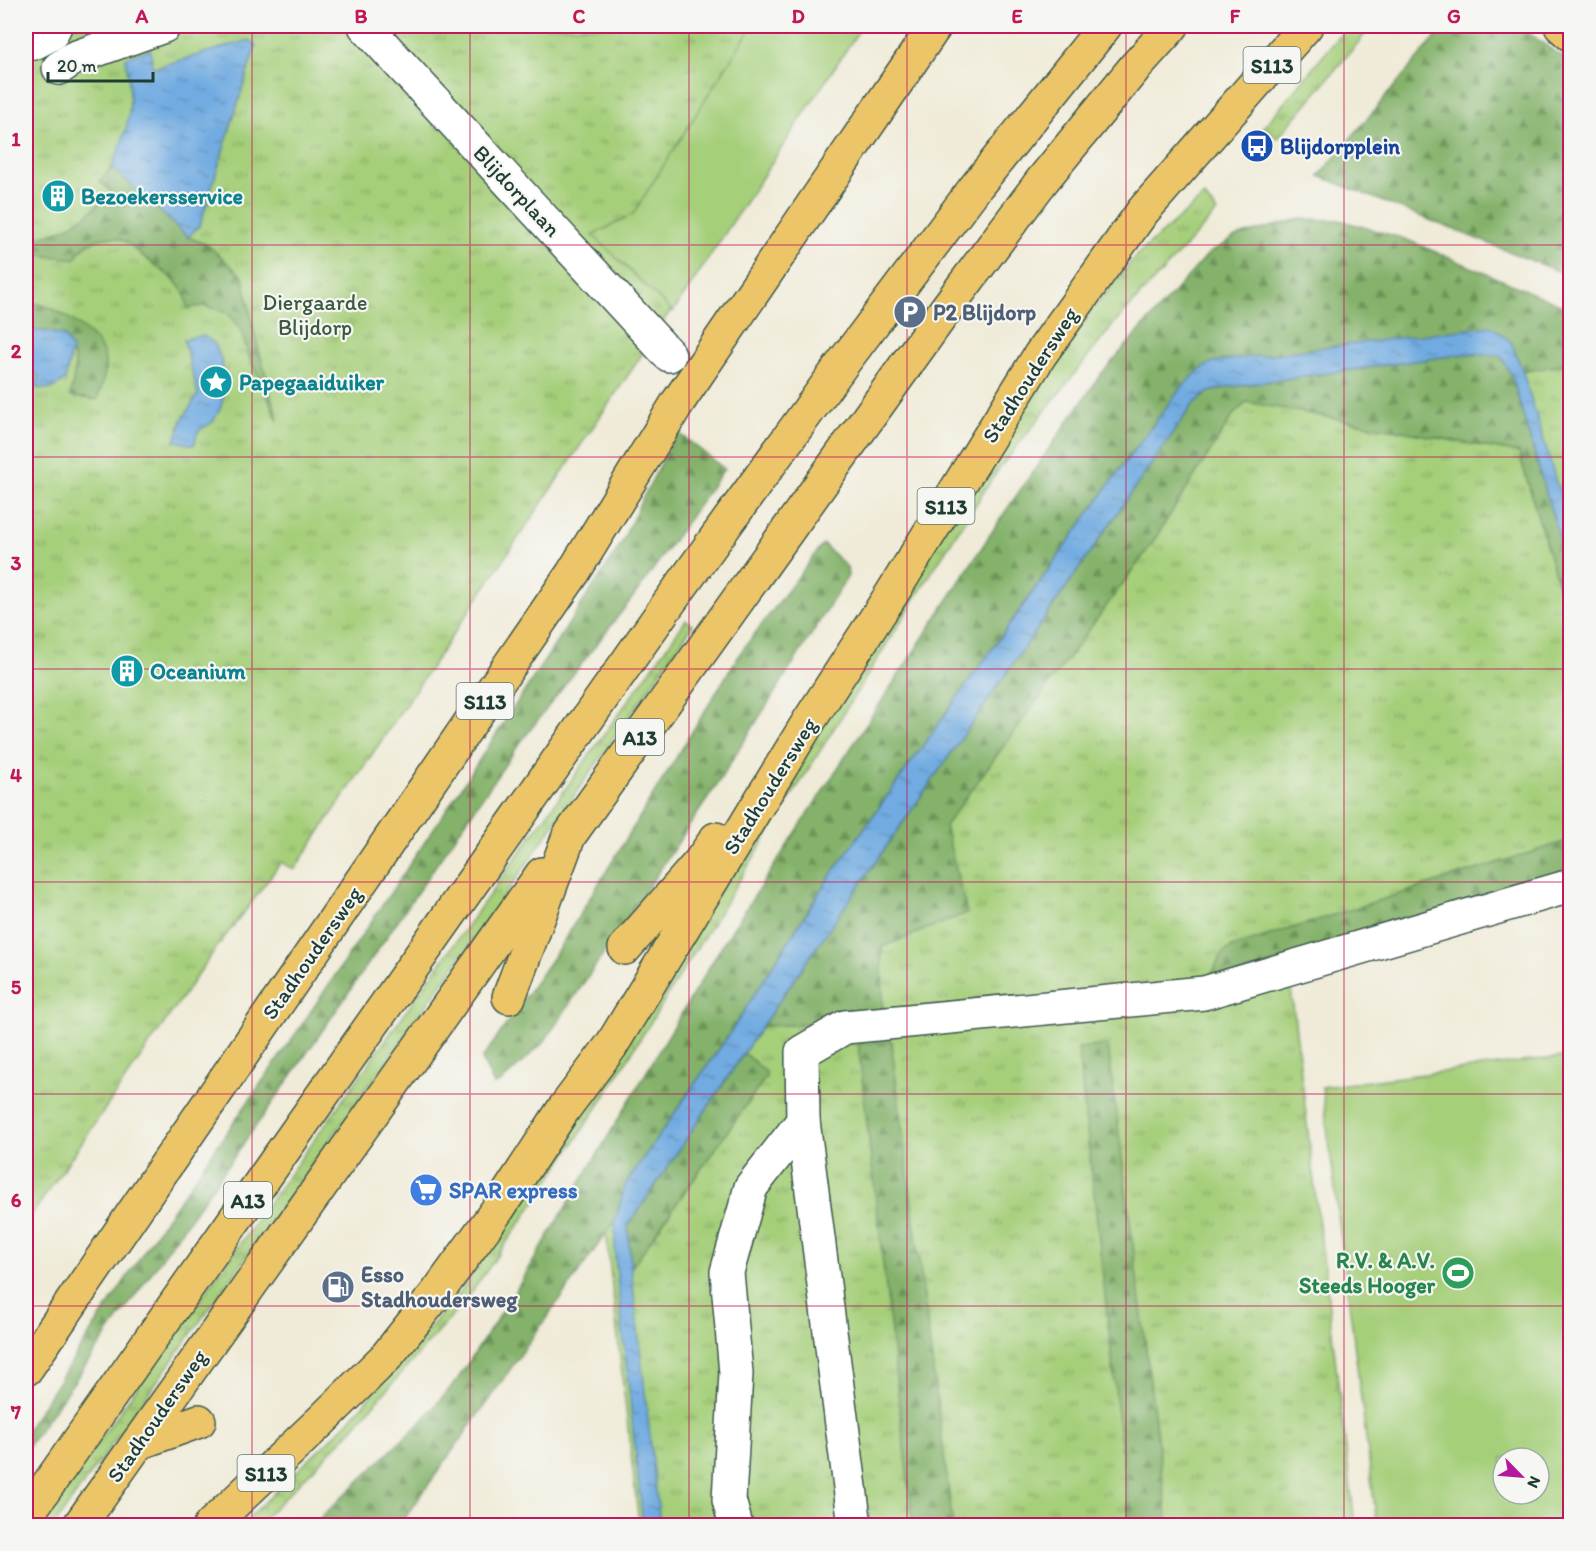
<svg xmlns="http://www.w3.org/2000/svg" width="1596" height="1551" viewBox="0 0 1596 1551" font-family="Itim,sans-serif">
	<defs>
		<pattern id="grass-tufts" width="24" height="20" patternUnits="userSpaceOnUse" patternTransform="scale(1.5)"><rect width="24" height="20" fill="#a6cf7a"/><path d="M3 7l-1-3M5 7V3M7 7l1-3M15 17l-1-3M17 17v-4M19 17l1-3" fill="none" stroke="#87a965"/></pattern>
		<pattern id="forest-firs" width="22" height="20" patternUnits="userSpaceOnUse" patternTransform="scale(1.5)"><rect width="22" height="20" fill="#84b26a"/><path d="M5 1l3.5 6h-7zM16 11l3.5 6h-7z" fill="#6b9258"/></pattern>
		<pattern id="water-ripples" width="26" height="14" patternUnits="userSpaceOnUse" patternTransform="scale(1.5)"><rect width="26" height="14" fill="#71abe1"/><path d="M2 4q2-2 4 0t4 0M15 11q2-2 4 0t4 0" fill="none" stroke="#5c8cb7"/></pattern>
	</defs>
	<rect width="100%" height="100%" fill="#f6f6f2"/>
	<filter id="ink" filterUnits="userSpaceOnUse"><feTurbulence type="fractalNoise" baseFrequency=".0167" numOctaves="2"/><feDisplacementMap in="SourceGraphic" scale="12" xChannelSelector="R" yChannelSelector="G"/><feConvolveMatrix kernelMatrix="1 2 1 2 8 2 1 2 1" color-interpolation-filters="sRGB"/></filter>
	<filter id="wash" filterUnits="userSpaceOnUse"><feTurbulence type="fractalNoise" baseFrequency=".008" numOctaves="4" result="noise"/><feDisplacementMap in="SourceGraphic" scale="24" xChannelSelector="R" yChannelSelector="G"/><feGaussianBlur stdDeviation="1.35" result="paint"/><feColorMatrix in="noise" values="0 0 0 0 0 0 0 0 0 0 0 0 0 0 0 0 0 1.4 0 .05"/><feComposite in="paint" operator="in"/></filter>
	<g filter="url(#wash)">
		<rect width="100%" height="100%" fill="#f0ebd8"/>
		<!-- grass -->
		<g fill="url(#grass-tufts)" stroke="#628657" stroke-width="1.5">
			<polygon points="26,26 853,26 645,350 294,870 281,862 249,906 219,944 26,1223"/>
			<polygon points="1348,26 1372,26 1278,138 1263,128"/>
			<polygon points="1204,196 1217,212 1114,324 998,470 926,581 604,1097 537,1199 466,1300 348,1434 257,1525 240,1526 346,1424 459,1294 595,1089 948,523 1093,308 1137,255"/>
			<polygon points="1285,360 1565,364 1570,366 1570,878 1288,964 1355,1525 639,1525 605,1224 1157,438"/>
			<polygon points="686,620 693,625 477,935 54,1525 38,1526"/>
		</g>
		<!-- forest -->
		<g fill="url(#forest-firs)" stroke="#52784f" stroke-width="1.5">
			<polygon points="1445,26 1519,26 1570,63 1570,276 1319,176"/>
			<path d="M112 167 188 237 209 246 243 277 255 335 278 421 250 359 240 329 228 313 204 306 187 308C189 285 159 269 144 257 138 253 132 246 126 242 109 231 82 242 75 259L26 254V239C64 234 85 220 111 192L99 181Z"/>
			<polygon points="1299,219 1339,220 1405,239 1570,309 1570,366 1565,364 1523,372 1511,342 1180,389 1126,461 828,879 730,1033 626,1183 615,1221 400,1525 312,1526 423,1420 457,1380 515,1292 723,944 1003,515 1101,374 1208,254 1235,237"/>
			<path d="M35 303C56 307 98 333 104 355 108 371 102 385 97 400L70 396C76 367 79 362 64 336L44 331 26 330V308Z"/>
			<polygon points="1464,354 1500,355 1511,374 1570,574 1570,625 1519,453 1247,402 1233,415 1151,545 945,826 967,913 882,947 883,1017 796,1025 762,1026 1193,404 1209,392 1229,387"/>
			<polygon points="678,432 724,469 640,588 517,747 285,1085 26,1449 26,1431 154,1236 297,1032 455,797 620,546 643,497"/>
			<polygon points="823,544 847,567 848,576 716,786 544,1042 500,1083 494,1085 482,1059 558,950 741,652"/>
			<polygon points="1570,840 1570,870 1207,984 1222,953 1232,947"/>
			<polygon points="891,1040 953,1525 913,1525 858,1044"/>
			<polygon points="1108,1045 1168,1525 1130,1525 1078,1048"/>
			<polygon points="744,1053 766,1072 766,1077 631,1268 628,1226"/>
		</g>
		<!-- garden -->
		<g fill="#a6cf7a" stroke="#628657" stroke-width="1.5" fill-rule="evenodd">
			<polygon points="752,26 862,26 673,312 593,235 633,214"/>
			<path d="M1570 1056V1525H1377L1322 1087ZM1503 1458H1539V1494H1503Z"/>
		</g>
		<!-- water -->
		<g fill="url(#water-ripples)" stroke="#48748a" stroke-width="1.5">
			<path d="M249 40 256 45 200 225 188 237 112 167C130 125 135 103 125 58L150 49 153 68Z"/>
			<polygon points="1491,326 1511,342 1523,372 1570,527 1570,574 1511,374 1500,355 1464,354 1229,387 1209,392 1193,404 762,1026 628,1226 631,1268 660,1525 643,1525 615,1257 615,1221 626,1183 730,1033 828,879 1126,461 1180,389 1198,371 1213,362"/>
			<polygon points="26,330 44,331 64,336 72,349 65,380 51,389 36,388 39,376 36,374 28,377 26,385"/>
			<polygon points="204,336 215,344 222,362 225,389 221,407 213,422 198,431 194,445 175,441 182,420 198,394 184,341 193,337"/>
		</g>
	</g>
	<g filter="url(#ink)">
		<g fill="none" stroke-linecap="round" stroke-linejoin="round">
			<defs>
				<g id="minor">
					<polyline points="365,26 669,355"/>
					<polyline points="34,43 51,34 55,26"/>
					<polyline points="59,68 74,58 164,26"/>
					<polyline points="736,1526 729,1500 736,1373 727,1272 751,1187 803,1121"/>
					<polyline points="855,1526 803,1121 802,1052 845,1027 1204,993 1570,886"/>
				</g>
				<g id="major">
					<polyline points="1561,26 1570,34"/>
					<polyline points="625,948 700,862 716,839"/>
					<polyline points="26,1369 573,573 678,402 935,26"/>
					<polyline points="26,1516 666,607 843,363 975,188 1105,26"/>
					<polyline points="210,1526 322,1420 386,1357 437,1293 498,1209 563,1110 611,1046 809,721 891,595 1040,355 1143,211 1306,26"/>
				</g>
				<g id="highway">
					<polyline points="509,997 569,836 946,309 1041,182 1136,66 1172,26"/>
					<polyline points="138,1443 199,1421"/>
					<polyline points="79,1526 542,874"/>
				</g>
			</defs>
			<!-- minor casing -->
			<use href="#minor" stroke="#3e574d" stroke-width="36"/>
			<!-- major casing -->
			<use href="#major" stroke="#3e574d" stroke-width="36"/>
			<!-- highway casing -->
			<use href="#highway" stroke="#3e574d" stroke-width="36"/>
			<!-- minor -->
			<use href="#minor" stroke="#fff" stroke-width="33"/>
			<!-- major -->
			<use href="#major" stroke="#edc569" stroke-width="33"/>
			<!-- highway -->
			<use href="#highway" stroke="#edc569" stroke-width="33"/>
		</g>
	</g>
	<!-- grid -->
	<path fill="none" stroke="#c2185b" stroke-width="1.5" stroke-opacity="0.55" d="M252 26V1526M470 26V1526M689 26V1526M907 26V1526M1126 26V1526M1344 26V1526M26 245H1570M26 457H1570M26 669H1570M26 882H1570M26 1094H1570M26 1306H1570"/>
	<!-- icons -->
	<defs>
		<symbol id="bus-disc" viewBox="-11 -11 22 22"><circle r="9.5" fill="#1a4fb4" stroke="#f6f6f2"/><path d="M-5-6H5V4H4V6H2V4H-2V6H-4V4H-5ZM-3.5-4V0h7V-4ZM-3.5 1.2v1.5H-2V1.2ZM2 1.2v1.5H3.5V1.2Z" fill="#fff"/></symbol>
		<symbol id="building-disc" viewBox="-11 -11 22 22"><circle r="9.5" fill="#0f9aa8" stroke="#f6f6f2"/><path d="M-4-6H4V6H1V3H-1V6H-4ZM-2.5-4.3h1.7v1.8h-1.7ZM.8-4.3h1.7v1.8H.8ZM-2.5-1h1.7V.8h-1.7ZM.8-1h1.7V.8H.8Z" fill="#fff"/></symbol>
		<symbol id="parking-disc" viewBox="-11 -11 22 22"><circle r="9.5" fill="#5c6f8a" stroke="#f6f6f2"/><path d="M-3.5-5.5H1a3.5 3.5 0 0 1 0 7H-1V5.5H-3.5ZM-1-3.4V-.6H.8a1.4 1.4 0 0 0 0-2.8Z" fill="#fff"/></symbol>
		<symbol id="sight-disc" viewBox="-11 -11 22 22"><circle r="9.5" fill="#0f9aa8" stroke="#f6f6f2"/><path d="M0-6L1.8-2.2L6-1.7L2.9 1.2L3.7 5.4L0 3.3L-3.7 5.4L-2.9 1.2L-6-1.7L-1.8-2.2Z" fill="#fff"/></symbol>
		<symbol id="supermarket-disc" viewBox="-11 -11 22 22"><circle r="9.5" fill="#3f7fe0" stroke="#f6f6f2"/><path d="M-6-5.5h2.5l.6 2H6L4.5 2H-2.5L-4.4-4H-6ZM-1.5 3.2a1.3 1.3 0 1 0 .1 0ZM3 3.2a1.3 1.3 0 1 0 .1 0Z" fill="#fff"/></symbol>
		<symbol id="stadium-disc" viewBox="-11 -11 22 22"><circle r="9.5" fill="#2e9e5b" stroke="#f6f6f2"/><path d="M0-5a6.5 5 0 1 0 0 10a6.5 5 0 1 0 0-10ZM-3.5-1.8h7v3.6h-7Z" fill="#fff"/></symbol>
		<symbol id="fuel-disc" viewBox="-11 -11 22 22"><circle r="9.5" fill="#5c6f8a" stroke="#f6f6f2"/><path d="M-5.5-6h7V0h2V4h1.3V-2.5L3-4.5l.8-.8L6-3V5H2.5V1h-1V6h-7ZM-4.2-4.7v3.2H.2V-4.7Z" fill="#fff"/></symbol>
	</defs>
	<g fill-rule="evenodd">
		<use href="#bus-disc" x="1238" y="127" width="38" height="38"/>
		<use href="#building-disc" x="39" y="177" width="38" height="38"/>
		<use href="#parking-disc" x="891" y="293" width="38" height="38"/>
		<use href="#sight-disc" x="197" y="363" width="38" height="38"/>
		<use href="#building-disc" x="108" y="652" width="38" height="38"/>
		<use href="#supermarket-disc" x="407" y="1171" width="38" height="38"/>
		<use href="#stadium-disc" x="1439" y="1254" width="38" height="38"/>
		<use href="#fuel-disc" x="319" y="1268" width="38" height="38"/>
	</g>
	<g text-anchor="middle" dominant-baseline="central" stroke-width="4.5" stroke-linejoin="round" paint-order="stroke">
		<!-- shield labels -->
		<g fill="#f6f6f2" stroke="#60746d" stroke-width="1.5">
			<rect x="1243.5" y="47" width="57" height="36" rx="4.5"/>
			<rect x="917.5" y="488" width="57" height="36" rx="4.5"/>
			<rect x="456.5" y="683" width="57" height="36" rx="4.5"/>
			<rect x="616" y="719" width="48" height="36" rx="4.5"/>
			<rect x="224" y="1182" width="48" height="36" rx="4.5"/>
			<rect x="237.5" y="1455" width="57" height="36" rx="4.5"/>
		</g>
		<g font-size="21" font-weight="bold" fill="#1f3d34">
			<text x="1272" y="65">S113</text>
			<text x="946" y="506">S113</text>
			<text x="485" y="701">S113</text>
			<text x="640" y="737">A13</text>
			<text x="248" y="1200">A13</text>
			<text x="266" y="1473">S113</text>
		</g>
		<!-- transit labels -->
		<g font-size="22" font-weight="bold" fill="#164399" stroke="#f6f6f2" text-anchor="start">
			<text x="1280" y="146">Blijdorpplein</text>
		</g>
		<!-- street labels -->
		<g font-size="22" fill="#1f3d34" stroke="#f6f6f2">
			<text transform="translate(517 191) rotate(47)">Blijdorplaan</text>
			<text transform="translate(1030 375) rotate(-57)">Stadhoudersweg</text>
			<text transform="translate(770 786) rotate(-58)">Stadhoudersweg</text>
			<text transform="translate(312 953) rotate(-55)">Stadhoudersweg</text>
			<text transform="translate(157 1416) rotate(-55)">Stadhoudersweg</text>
		</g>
		<!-- culture labels -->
		<g font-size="22" font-weight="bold" fill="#0d838f" stroke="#f6f6f2" text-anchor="start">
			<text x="81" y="196">Bezoekersservice</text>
			<text x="239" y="382">Papegaaiduiker</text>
			<text x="150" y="671">Oceanium</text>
		</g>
		<!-- park labels -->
		<g font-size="22" fill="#3a5a42" stroke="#f6f6f2">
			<text x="315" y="302">Diergaarde<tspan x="315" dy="25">Blijdorp</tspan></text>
		</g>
		<!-- service labels -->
		<g font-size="22" font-weight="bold" fill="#4e5e75" stroke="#f6f6f2" text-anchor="start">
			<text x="933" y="312">P2 Blijdorp</text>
			<text x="361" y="1274">Esso<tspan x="361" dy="25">Stadhoudersweg</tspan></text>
		</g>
		<!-- shop labels -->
		<g font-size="22" font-weight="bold" fill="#366cbe" stroke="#f6f6f2" text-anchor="start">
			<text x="449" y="1190">SPAR express</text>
		</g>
		<!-- leisure labels -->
		<g font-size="22" font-weight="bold" fill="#27864d" stroke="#f6f6f2" text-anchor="end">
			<text x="1435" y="1260">R.V. &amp; A.V.<tspan x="1435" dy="25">Steeds Hooger</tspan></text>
		</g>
	</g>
	<!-- margin -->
	<rect width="1596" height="1551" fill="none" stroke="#f6f6f2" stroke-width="66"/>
	<!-- north arrow -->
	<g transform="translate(1521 1476) rotate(115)"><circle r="28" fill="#f6f6f2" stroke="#a0aca6" stroke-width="1.5"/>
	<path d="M0-4.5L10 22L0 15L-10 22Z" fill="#b5179e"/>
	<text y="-9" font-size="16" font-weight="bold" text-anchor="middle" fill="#1f3d34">N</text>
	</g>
	<!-- scale -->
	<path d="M48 72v9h105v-9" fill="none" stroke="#1f3d34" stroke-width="3"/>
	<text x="57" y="72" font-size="18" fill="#1f3d34" stroke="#f6f6f2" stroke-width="4.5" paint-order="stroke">20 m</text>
	<rect x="33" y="33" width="1530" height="1485" fill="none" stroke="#c2185b" stroke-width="2"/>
	<g font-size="20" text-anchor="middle" font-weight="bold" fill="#c2185b">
		<text x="142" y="23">A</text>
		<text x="361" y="23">B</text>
		<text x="579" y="23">C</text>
		<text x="798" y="23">D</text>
		<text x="1017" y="23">E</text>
		<text x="1235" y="23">F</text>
		<text x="1454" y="23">G</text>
		<text x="16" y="146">1</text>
		<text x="16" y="358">2</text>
		<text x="16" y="570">3</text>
		<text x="16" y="782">4</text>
		<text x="16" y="994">5</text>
		<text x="16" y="1207">6</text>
		<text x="16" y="1419">7</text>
	</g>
</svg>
